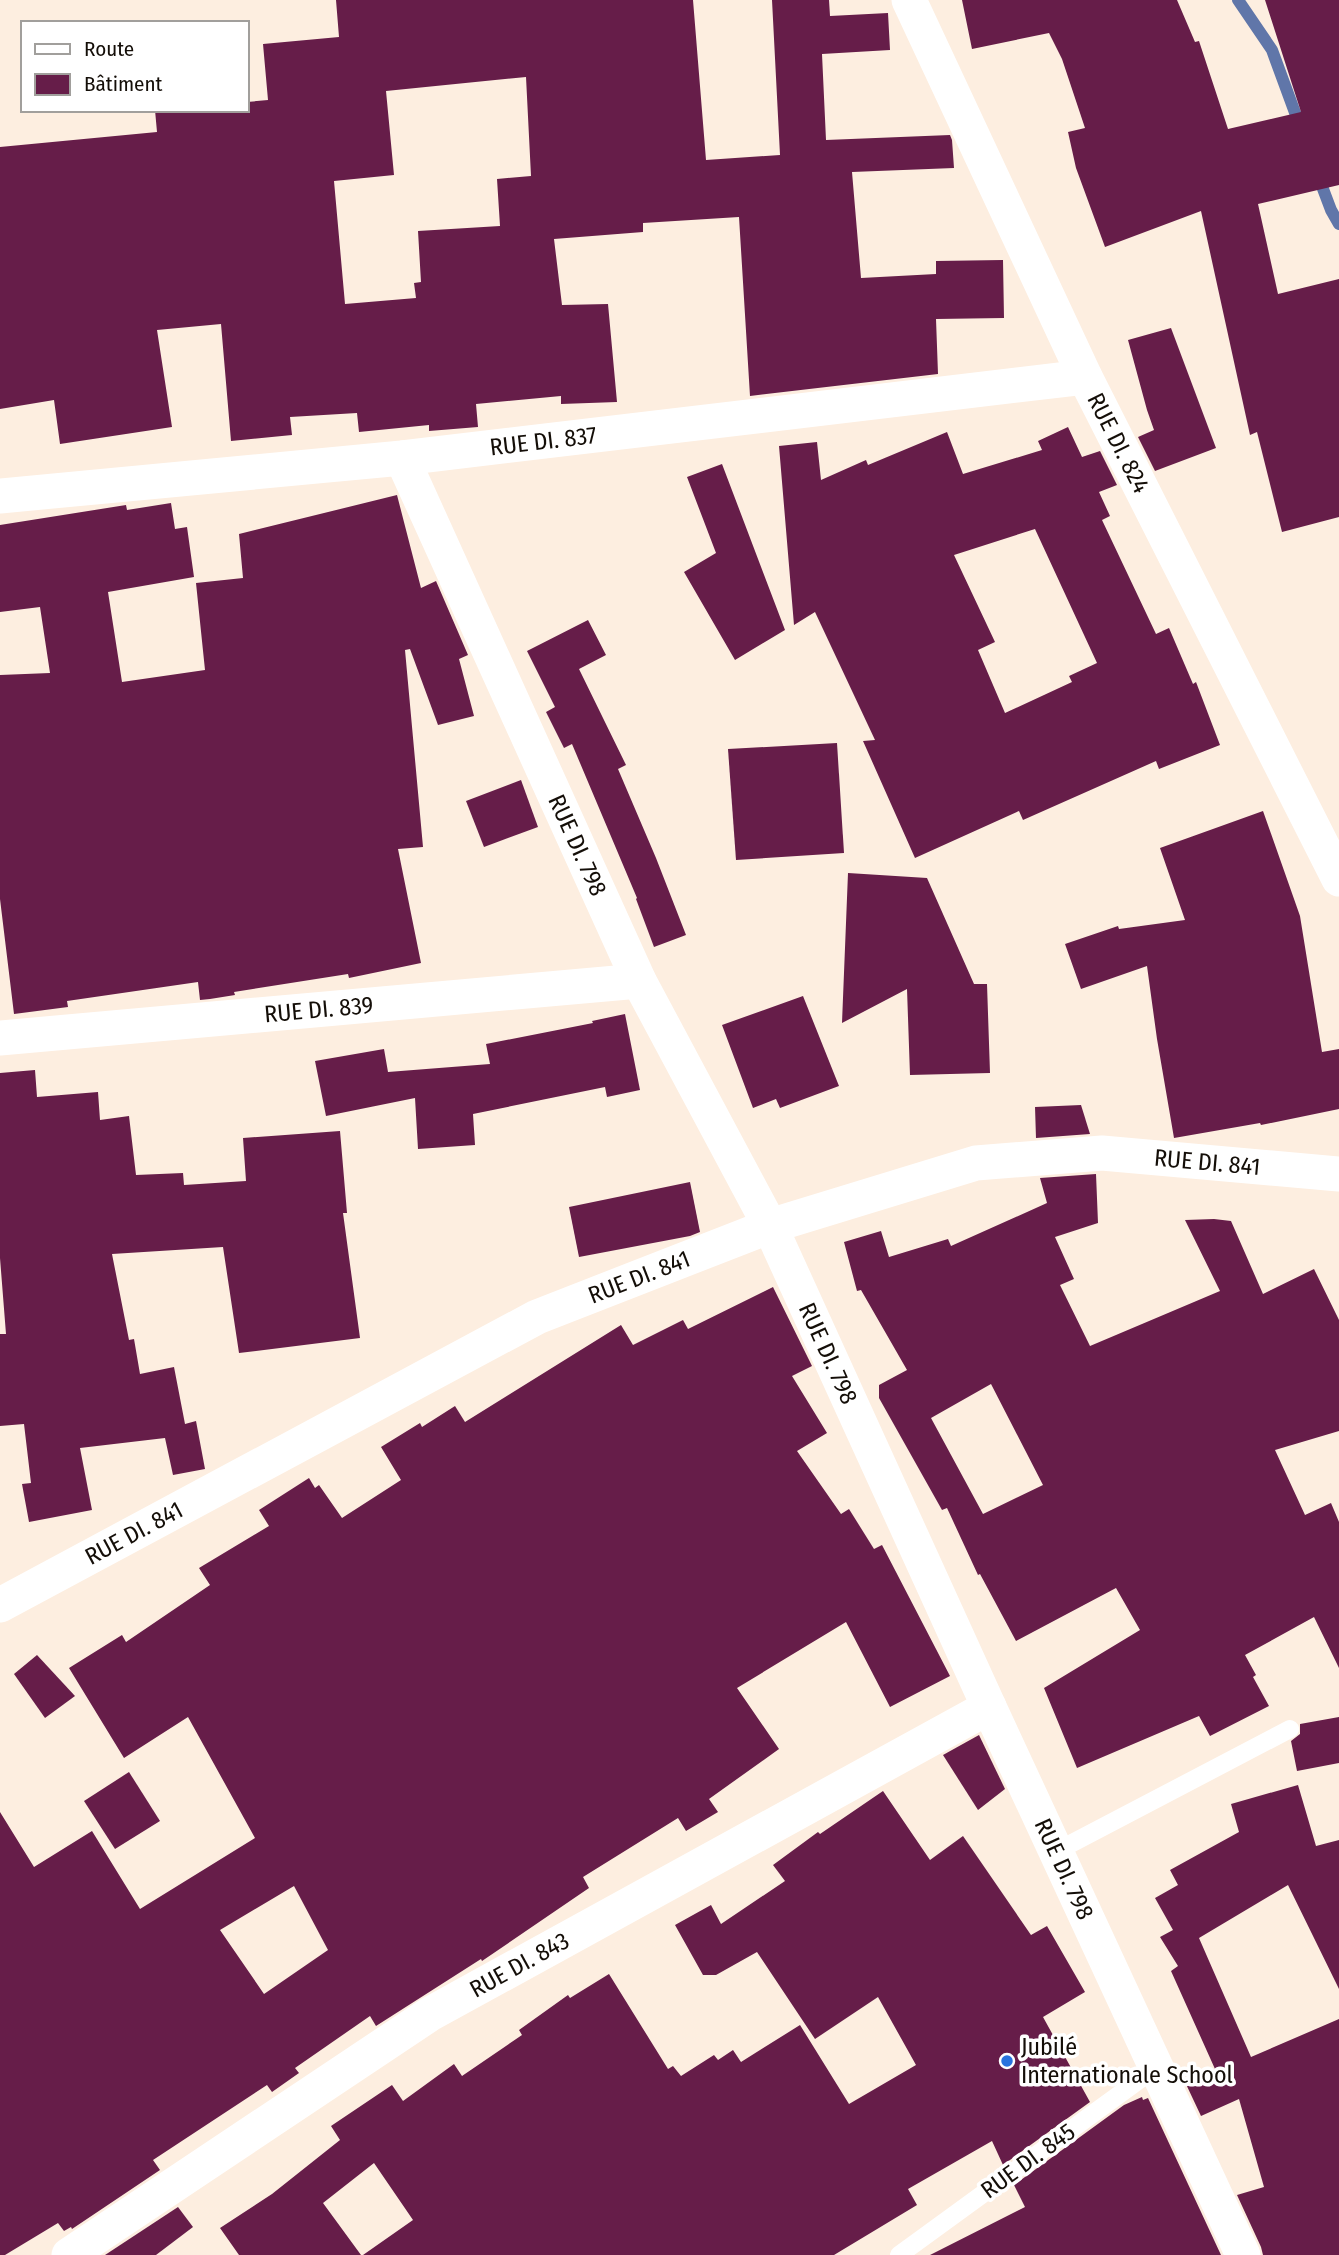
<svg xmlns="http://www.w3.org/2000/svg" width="1339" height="2255" viewBox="0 0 1339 2255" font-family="'Fira Sans Condensed',sans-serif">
	<rect width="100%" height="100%" fill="#fdeee0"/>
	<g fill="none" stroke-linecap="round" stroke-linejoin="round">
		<!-- stream -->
		<g stroke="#6076a9" stroke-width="12">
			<polyline points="1238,0 1272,50 1301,129"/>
			<polyline points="1317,173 1331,210 1339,224"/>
		</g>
	</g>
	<!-- building -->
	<g fill="#661d49" fill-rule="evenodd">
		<path d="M336 0H693L706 160 780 155 772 0H829L830 16 888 13 890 50 822 54 826 140 950 135 952 140 954 168 852 172 861 278 936 274V261L1003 260 1004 318 936 319 938 374 750 396 739 217 643 223V232L554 239 562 305 608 304 617 402 561 404V396L476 404 478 427 429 431V425L359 432 357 413 290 417 292 435 231 441 221 324 157 330 172 427 60 444 54 400 0 409V147L157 132 155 110H247V102L268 100 263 44 339 37ZM526 77 531 176 497 179 500 226 418 231 421 282 414 283 416 298 345 304 334 181 394 175 386 91Z"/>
		<polygon points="962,0 1177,0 1195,42 1199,41 1228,129 1301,112 1265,0 1339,0 1339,185 1258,204 1278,294 1339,279 1339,517 1282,532 1257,432 1250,435 1201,211 1105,247 1076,168 1068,132 1085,128 1062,59 1049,33 972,49"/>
		<polygon points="1171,328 1216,448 1155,471 1138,437 1154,430 1147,410 1128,340"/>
		<path d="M1068 427 1082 457 1100 451 1117 485 1099 492 1110 516 1102 520 1156 634 1169 628 1193 684 1196 682 1220 745 1159 769 1156 761 1023 820 1019 811 915 858 863 741 875 740 815 612 794 625 779 446 817 442 821 480 866 460 868 465 947 432 963 474 1042 450 1038 441ZM1035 529 1097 663 1069 676 1072 682 1005 713 978 650 995 642 954 555Z"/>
		<polygon points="722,464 785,630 735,660 684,572 716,553 687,477"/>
		<polygon points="397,495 421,588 436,581 468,655 459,659 474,716 438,725 410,649 405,650 423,847 398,849 421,963 349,978 348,974 234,992 235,995 210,999 200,1000 198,982 67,1001 68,1007 14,1014 0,899 0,675 50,673 40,607 0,612 0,525 126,505 127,510 171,503 175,529 187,527 194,577 108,592 122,682 205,670 196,583 243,578 239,534"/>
		<polygon points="588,620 606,655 579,669 626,765 618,769 656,858 686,935 654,947 636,899 637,898 572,744 564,748 546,712 555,707 527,651"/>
		<polygon points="837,743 844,853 736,860 728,749"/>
		<polygon points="521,780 538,827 484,847 466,801"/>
		<polygon points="1263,811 1300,916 1322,1052 1339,1049 1339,1109 1261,1125 1260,1123 1174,1138 1157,1039 1147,966 1081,989 1065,944 1118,926 1119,929 1185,920 1160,848"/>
		<polygon points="848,873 927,878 974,984 987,984 990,1073 910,1075 907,989 842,1023"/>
		<polygon points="803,996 839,1086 780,1108 776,1099 753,1108 722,1025"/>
		<polygon points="625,1014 640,1090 607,1097 605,1087 473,1114 475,1145 418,1149 415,1098 326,1116 315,1061 384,1049 388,1072 490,1064 486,1044 593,1023 592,1021"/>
		<polygon points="35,1070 37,1097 98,1092 100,1120 129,1116 136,1175 183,1173 184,1185 246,1181 243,1138 340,1131 347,1213 343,1213 360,1338 239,1353 223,1247 112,1254 129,1340 134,1339 140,1374 174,1367 185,1424 196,1421 205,1469 173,1475 165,1438 80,1448 92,1510 29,1522 22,1484 31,1483 24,1424 0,1426 0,1334 6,1334 0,1258 0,1073"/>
		<polygon points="1081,1105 1090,1134 1036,1138 1035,1107"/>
		<path d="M1096 1174 1098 1223 1055 1237 1074 1279 1060 1285 1090 1346 1220 1291 1185 1220 1214 1219 1231 1221 1263 1294 1314 1269 1339 1320V1431L1275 1450 1305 1515 1331 1503 1339 1522V1668L1314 1617 1245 1655 1256 1675 1253 1677 1269 1706 1210 1736 1199 1716 1077 1768 1044 1688 1140 1630 1116 1588 1016 1641 980 1574 978 1575 947 1508 942 1510 879 1398V1385L907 1370 861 1290 857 1291 844 1242 881 1231 889 1257 948 1239 951 1246 1047 1203 1040 1178ZM991 1384 1043 1485 983 1514 931 1418Z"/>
		<polygon points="690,1182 700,1232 690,1236 579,1257 569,1207"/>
		<path d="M773 1287 812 1366 792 1376 827 1433 797 1451 841 1514 849 1509 874 1549 882 1545 950 1676 890 1707 846 1622 737 1688 779 1749 709 1799 718 1812 686 1831 678 1818 583 1877 589 1888 482 1961 481 1959 376 2026 370 2016 295 2068 299 2073 272 2092 267 2085 153 2160 160 2170 72 2229 71 2227 64 2231 58 2223 5 2255H0V1812L34 1867 92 1831 140 1909 255 1838 188 1717 124 1758 69 1668 122 1635 126 1642 210 1585 199 1568 269 1526 259 1510 309 1478 315 1488 319 1485 342 1518 401 1480 381 1447 420 1423 422 1427 455 1406 465 1422 621 1325 633 1345 683 1320 688 1329ZM294 1886 328 1950 264 1994 220 1930Z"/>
		<polygon points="37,1655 75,1696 45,1718 14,1674"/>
		<polygon points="1339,1717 1339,1763 1297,1771 1291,1741 1300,1734 1300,1724"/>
		<polygon points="979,1735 1005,1789 978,1810 943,1755"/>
		<polygon points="129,1772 160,1821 115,1849 84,1801"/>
		<polygon points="1298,1785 1316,1846 1339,1840 1339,1989 1288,1885 1199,1938 1251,2057 1339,2019 1339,2255 1263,2255 1261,2247 1237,2195 1264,2187 1239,2099 1201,2116 1185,2082 1215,2069 1171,1971 1178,1966 1160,1937 1173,1930 1155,1898 1178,1885 1170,1870 1239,1832 1231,1804"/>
		<polygon points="883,1791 930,1860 963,1836 1031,1935 1047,1926 1085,1992 1043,2017 1090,2102 1003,2165 992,2141 908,2189 917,2205 834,2255 363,2255 413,2220 374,2163 323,2203 361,2255 239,2255 220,2228 272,2194 340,2140 331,2126 392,2085 403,2101 454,2064 462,2076 522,2035 519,2030 568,1995 570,1998 609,1974 668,2069 673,2066 681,2076 714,2055 718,2060 733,2050 741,2062 800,2025 849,2104 916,2065 878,1997 815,2039 757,1952 716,1975 703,1975 675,1925 711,1905 721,1924 785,1881 773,1865 818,1832 820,1834"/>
		<polygon points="1142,2097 1143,2100 1148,2098 1221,2255 930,2255 1025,2207 1014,2185 1124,2105"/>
		<polygon points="178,2207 193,2227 156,2255 105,2255"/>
	</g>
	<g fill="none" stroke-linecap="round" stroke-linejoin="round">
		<!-- lane -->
		<g stroke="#fff" stroke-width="18">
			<polyline points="1057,1851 1290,1729"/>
			<polyline points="899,2255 1157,2067"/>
		</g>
		<!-- street -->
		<g stroke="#fff" stroke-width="35">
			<path id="s1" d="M909 0 1085 377 1339 879"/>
			<path id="s2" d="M402 458 639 981 770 1226 989 1707 1243 2255"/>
			<path id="s3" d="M0 496 402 458 1085 377"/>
			<path id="s4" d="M0 1038 639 981"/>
			<path id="s5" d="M0 1605 537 1317 770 1226 976 1163 1102 1153 1339 1174"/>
			<path id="s6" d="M69 2255 430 2014 989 1707"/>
		</g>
	</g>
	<!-- markers -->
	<circle fill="#2773de" stroke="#fff" stroke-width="2.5" cx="1007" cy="2061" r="7"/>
	<g text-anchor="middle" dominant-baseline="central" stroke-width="7" stroke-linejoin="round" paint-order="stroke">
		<!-- street labels -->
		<g font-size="24" fill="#140e08" stroke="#fff">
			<text stroke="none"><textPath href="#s3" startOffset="546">RUE DI. 837</textPath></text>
			<text stroke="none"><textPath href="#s1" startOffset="490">RUE DI. 824</textPath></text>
			<text stroke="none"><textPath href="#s2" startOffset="425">RUE DI. 798</textPath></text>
			<text stroke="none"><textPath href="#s4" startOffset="320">RUE DI. 839</textPath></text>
			<text stroke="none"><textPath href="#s5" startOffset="1307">RUE DI. 841</textPath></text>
			<text stroke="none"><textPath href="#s5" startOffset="719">RUE DI. 841</textPath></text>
			<text stroke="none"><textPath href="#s2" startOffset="992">RUE DI. 798</textPath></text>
			<text stroke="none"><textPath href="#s5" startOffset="152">RUE DI. 841</textPath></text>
			<text stroke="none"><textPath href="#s2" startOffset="1559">RUE DI. 798</textPath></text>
			<text stroke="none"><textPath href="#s6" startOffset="536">RUE DI. 843</textPath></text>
			<text transform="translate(1028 2161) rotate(-36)">RUE DI. 845</text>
		</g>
		<!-- poi labels -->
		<g font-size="24" fill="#140e08" stroke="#fff" text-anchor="start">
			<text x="1021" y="2047">Jubilé<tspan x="1021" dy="28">Internationale School</tspan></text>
		</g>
	</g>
	<!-- legend -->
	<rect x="21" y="21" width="228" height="91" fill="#ffffff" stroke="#a19f9c" stroke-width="2"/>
	<rect x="35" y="44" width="35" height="10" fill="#ffffff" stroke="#a19f9c" stroke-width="2"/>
	<text x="84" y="56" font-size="21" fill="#140e08">Route</text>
	<rect x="35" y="74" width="35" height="21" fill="#661d49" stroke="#a19f9c" stroke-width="2"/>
	<text x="84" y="91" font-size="21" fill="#140e08">Bâtiment</text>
</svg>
